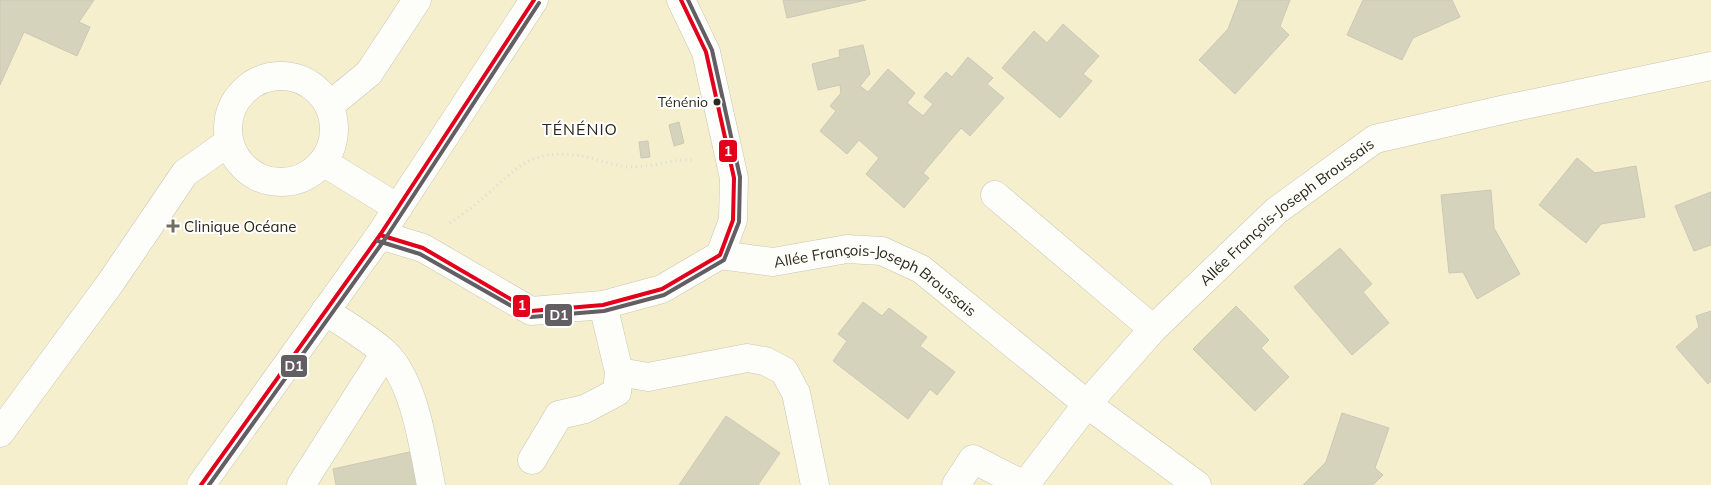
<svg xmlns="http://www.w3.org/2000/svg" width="1711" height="485" viewBox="0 0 1711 485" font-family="Mulish,sans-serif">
	<rect width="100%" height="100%" fill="#f4f1dc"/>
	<!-- built -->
	<rect fill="#f5efcd" x="0" y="0" width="1711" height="485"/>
	<!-- building -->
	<g fill="#d6d3bd" stroke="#cbc8b8">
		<polygon points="0,0 94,0 79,22 90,27 77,56 24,32 0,85"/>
		<polygon points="783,0 866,0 787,18"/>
		<polygon points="1239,0 1290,0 1280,26 1289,35 1235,94 1199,60 1228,29"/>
		<polygon points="1363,0 1452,0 1460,17 1413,38 1402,60 1347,35"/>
		<polygon points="1063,24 1099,56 1083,74 1092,81 1060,118 1002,68 1034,31 1047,43"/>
		<polygon points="863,45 870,74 860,86 868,92 888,69 915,93 907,103 923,116 933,104 924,97 946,72 952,77 968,57 993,78 987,84 1004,98 970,136 961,128 923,173 929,178 904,208 866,174 879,158 859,140 847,154 820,131 836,111 830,106 841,93 840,85 818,90 812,64 840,57 839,50"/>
		<polygon points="679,122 684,143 674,146 669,125"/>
		<polygon points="648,141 650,157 641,158 639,142"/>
		<polygon points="1577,158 1595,173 1636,166 1645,217 1601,224 1586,243 1539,205"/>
		<polygon points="1491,190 1494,228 1520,274 1477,299 1463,272 1449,273 1441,195"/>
		<polygon points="1711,192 1711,245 1694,251 1675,206"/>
		<polygon points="1340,248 1372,284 1363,292 1389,323 1352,355 1294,287"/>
		<polygon points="863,302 882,316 889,308 927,337 920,346 955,372 937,395 930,389 908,419 833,361 847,341 838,334"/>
		<polygon points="1236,306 1269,340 1261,348 1289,377 1255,411 1193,349"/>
		<polygon points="1711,311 1711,381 1708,384 1676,347 1699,327 1696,316"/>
		<polygon points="1342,413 1389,428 1375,468 1383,475 1373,485 1303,485 1326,462"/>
		<polygon points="726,416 780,453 758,485 679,485"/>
		<polygon points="414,451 422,485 336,485 333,469"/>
	</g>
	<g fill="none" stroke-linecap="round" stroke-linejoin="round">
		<defs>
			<g id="minor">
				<circle cx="281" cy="129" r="53"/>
				<polyline points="329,106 369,73 417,0"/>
				<polyline points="323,162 398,208"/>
				<polyline points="995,195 1153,329"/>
				<polyline points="380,235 423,248 531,311 603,305 662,289 720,255 733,220 734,178 706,52 681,0"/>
				<path id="s1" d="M720 255 773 262 847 249 882 251 921 269 1087 404 1197 485"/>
				<path d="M325 311C343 323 369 338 385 353 415 382 423 446 431 485"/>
				<polyline points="619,372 648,377 747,358 765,361 784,371 796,393 815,485"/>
				<polyline points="0,433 111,282 185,173 229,142"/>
				<polyline points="532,460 559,415 585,409 617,392 619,372 603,305"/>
				<polyline points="201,485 380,235 534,0"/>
				<polyline points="301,485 385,353"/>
				<polyline points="956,485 973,459 1024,485"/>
				<path id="s2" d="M1025 485 1087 404 1153 329 1276 211 1375 139 1506 109 1711 66"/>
			</g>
		</defs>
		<!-- minor casing -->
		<use href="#minor" stroke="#c8c6b5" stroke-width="29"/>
		<!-- path -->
		<path stroke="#deddd6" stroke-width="3" stroke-dasharray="1 4" stroke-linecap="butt" d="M450 223C461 215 473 207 483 198 517 169 527 150 576 155 593 157 610 165 628 167 650 168 670 159 692 160"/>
		<!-- minor -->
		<use href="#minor" stroke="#fdfdfa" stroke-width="28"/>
		<defs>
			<g id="bus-1">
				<polyline points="380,235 423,248 531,311 603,305 662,289 720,255 733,220 734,178 706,52 681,0"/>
				<polyline points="201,485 380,235 534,0"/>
			</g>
			<g id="bus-2">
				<polyline points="378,241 420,254 531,317 604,311 664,295 724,260 739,222 740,177 712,50 688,0"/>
				<polyline points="209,485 385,239 539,3"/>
			</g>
		</defs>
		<!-- bus-1 casing -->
		<use href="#bus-1" stroke="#fff" stroke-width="8"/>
		<!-- bus-2 casing -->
		<use href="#bus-2" stroke="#fff" stroke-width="8"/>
		<!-- bus-1 -->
		<use href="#bus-1" stroke="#e2001a" stroke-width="4"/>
		<!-- bus-2 -->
		<use href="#bus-2" stroke="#635e62" stroke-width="4"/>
	</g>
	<!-- markers -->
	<circle fill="#2a281a" stroke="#fff" stroke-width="2" cx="717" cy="102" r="4.5"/>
	<path fill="#716e5e" stroke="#fff" stroke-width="2" d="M170.5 218.5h5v5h5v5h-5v5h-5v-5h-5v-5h5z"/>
	<g text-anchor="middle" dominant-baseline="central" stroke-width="4" stroke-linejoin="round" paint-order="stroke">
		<!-- bus labels -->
		<g font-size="14" fill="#2a281a" stroke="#fff" text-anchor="end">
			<text x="708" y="102">Ténénio</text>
		</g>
		<!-- street labels -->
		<g font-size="15" fill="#2a281a" stroke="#fff">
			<text stroke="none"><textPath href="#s2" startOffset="380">Allée François-Joseph Broussais</textPath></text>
			<text stroke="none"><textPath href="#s1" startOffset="165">Allée François-Joseph Broussais</textPath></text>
		</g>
		<!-- poi labels -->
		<g font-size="15" fill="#2a281a" stroke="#fff" text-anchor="start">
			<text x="184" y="226">Clinique Océane</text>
		</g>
		<!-- neighbourhood labels -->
		<g font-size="16" letter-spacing="1" fill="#2a281a" stroke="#fff">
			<text x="580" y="129">TÉNÉNIO</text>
		</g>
	</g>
	<g stroke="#fff" stroke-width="2">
		<rect x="718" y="139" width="20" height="24" rx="5" fill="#e2001a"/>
		<rect x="512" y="294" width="19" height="24" rx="5" fill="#e2001a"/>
		<rect x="544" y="303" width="29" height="24" rx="5" fill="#635e62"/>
		<rect x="280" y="354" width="28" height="24" rx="5" fill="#635e62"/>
	</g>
	<g font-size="14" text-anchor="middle" font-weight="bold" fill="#fff">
		<text x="728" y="156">1</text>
		<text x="522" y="310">1</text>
		<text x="559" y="320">D1</text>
		<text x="294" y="371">D1</text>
	</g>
</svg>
